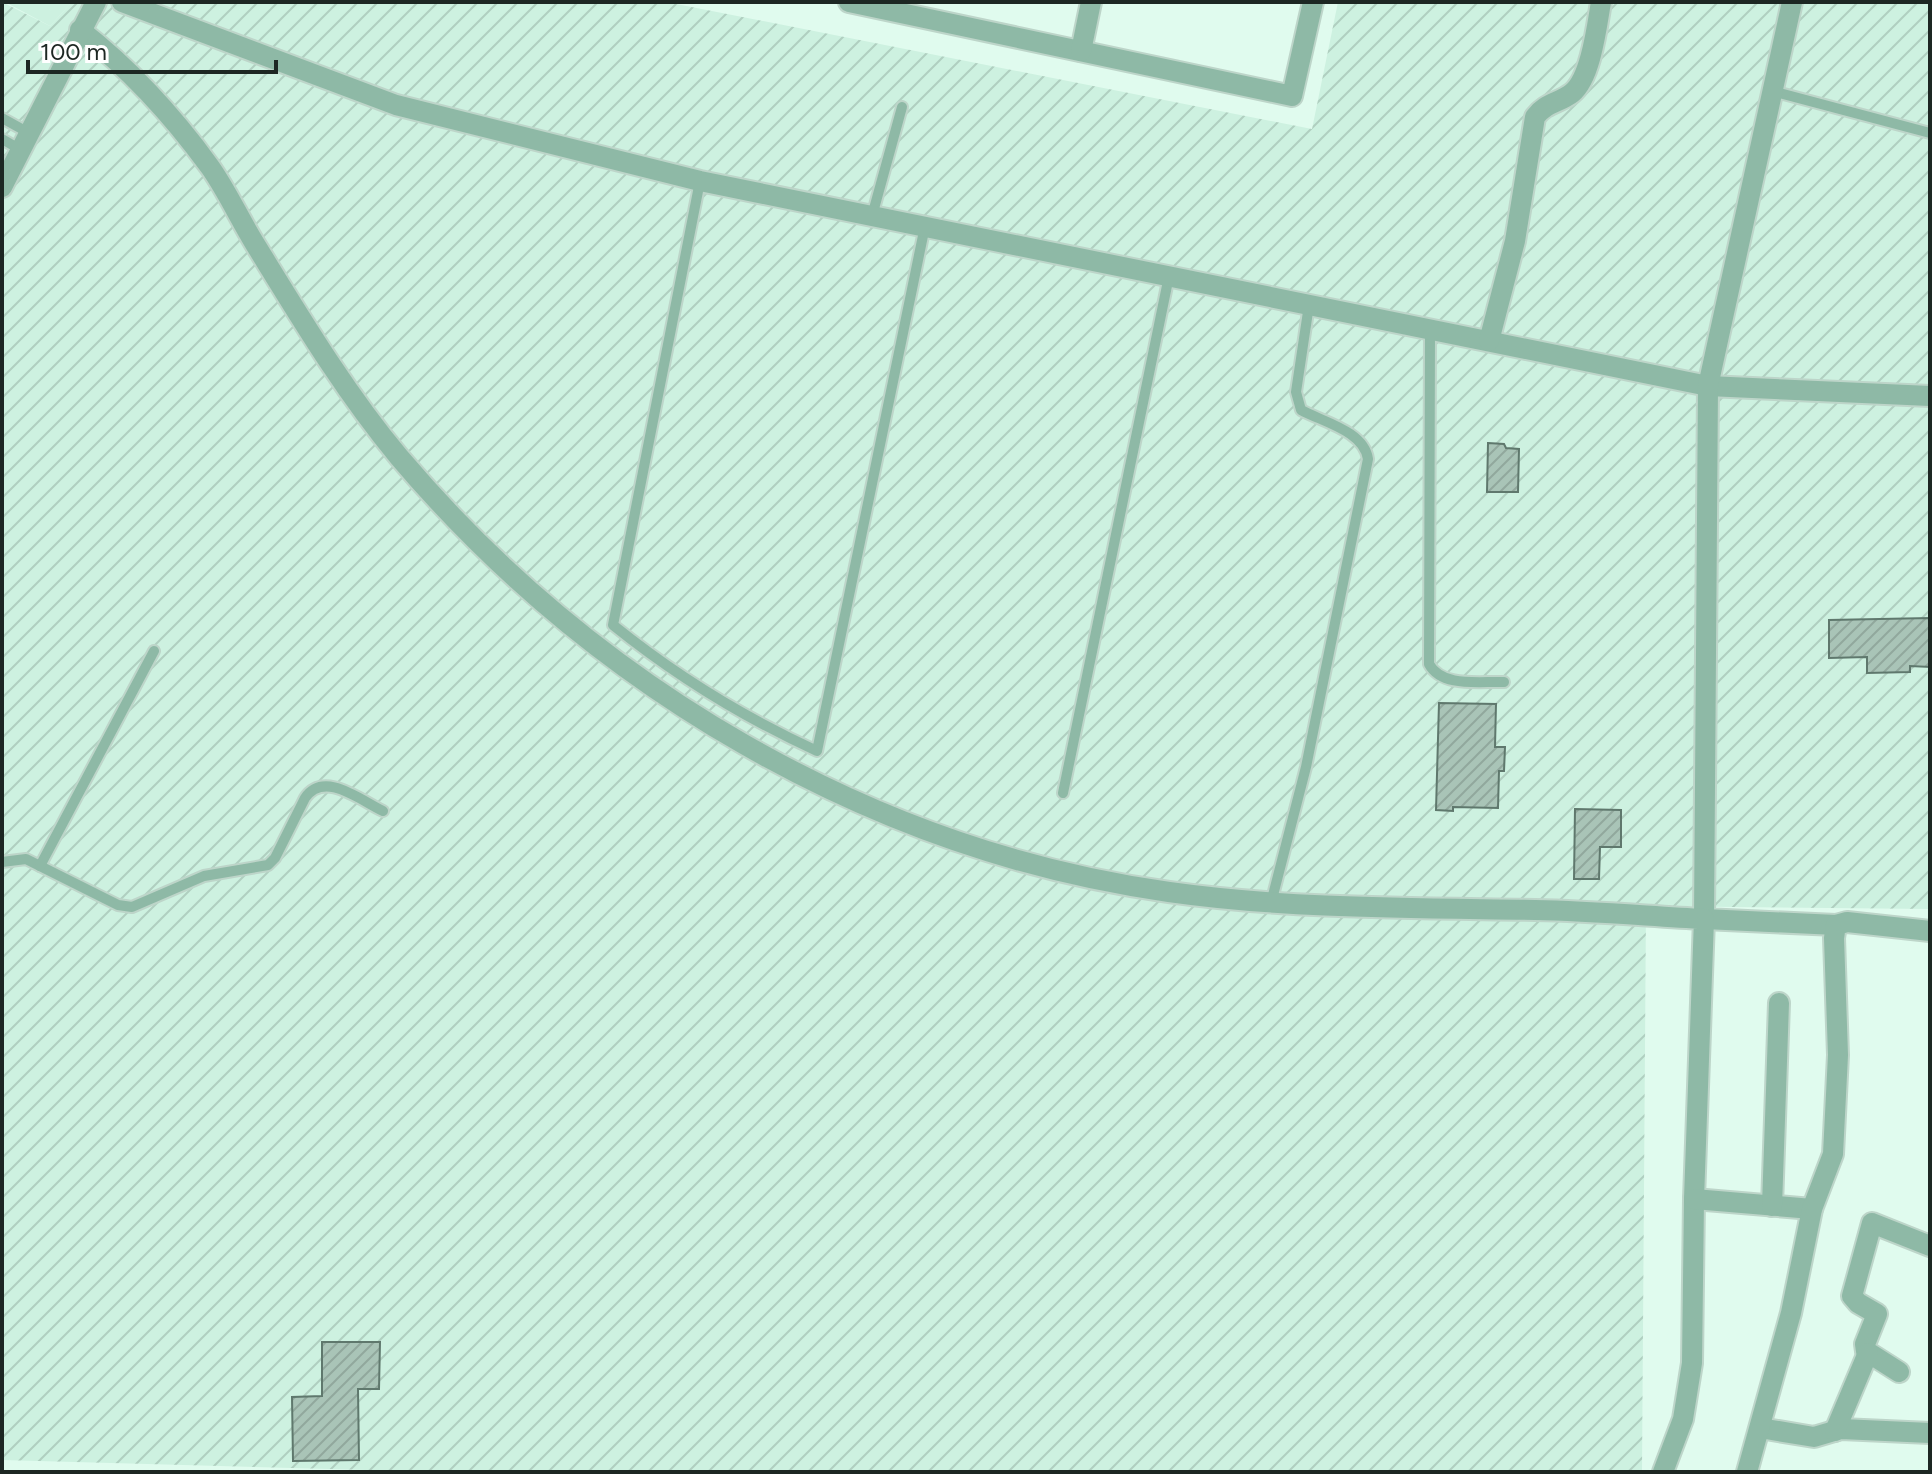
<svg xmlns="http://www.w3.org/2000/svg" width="1932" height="1474" viewBox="0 0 1932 1474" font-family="Figtree,sans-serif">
	<defs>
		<pattern id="industrial-furrows" width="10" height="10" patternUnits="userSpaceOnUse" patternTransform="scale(2)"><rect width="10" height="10" fill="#cdf1e0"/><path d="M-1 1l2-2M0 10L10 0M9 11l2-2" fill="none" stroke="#b0cfc0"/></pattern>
		<pattern id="building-hatch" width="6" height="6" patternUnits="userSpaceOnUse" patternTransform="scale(2)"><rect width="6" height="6" fill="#a9c4b7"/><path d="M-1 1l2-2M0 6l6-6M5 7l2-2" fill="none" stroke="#91a89d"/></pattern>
	</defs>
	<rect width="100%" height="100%" fill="#e0fbee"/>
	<!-- built -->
	<polygon fill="#cdf1e0" points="5,2 72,2 50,26"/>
	<!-- industrial -->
	<polygon fill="url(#industrial-furrows)" points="2,2 50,26 72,2 666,2 1312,129 1338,2 1930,2 1930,909 1646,906 1642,1472 440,1472 2,1460"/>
	<!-- building -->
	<g fill="url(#building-hatch)" stroke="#5f786d" stroke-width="2">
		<polygon points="1488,443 1504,444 1506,448 1519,449 1518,492 1487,492"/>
		<polygon points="1930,618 1930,667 1910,666 1910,672 1867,673 1867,657 1829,658 1829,620"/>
		<polygon points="1439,703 1496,704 1495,747 1505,747 1504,771 1499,771 1498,808 1453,807 1453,811 1436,810"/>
		<polygon points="1575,809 1621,810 1621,847 1600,847 1599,879 1574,879"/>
		<polygon points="322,1342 380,1342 379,1389 358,1389 359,1460 293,1461 292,1397 322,1396"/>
	</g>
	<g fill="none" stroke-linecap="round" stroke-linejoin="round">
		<defs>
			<g id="lane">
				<polyline points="1772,91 1930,133"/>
				<polyline points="2,118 29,133"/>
				<polyline points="2,139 21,150"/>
				<path d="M700 181 613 625C675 675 745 718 817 751L925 226"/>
				<polyline points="872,216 902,107"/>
				<path d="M1430 329 1429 664C1442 688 1480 681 1504 682"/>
				<polyline points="1063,793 1169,276"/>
				<path d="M2 862 26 859 118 905 132 907 204 876 268 865 275 858 305 798C324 770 360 800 383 811"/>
				<polyline points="40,866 154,651"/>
				<path d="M1271 903 1306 767 1368 459C1364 431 1323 422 1301 410L1296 392 1309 305"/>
			</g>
			<g id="street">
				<polyline points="122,2 396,105 700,181 1708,386 1930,396"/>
				<polyline points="849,2 1292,96 1313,2"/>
				<polyline points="1792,2 1708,386 1704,919 1836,925"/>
				<path d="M80 30C130 69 173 116 210 167 227 191 239 218 255 244 300 317 344 391 399 457 593 686 870 850 1169 892 1290 909 1413 908 1535 910 1591 911 1647 916 1704 919L1694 1199 1692 1363 1683 1419 1663 1472"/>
				<polyline points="1081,51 1091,2"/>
				<polyline points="2,187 96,2"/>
				<path d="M1489 341 1515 241 1535 117C1545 103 1559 103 1572 93 1591 78 1597 25 1601 2"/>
				<polyline points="1694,1199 1812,1209"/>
				<polyline points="1772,1206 1779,1003"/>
				<polyline points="1899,1372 1866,1351 1865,1344 1877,1314 1858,1303 1852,1296 1872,1223 1930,1246"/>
				<polyline points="1760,1428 1814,1437 1841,1429 1930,1433"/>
				<polyline points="1835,1431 1868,1353"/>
				<polyline points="1747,1472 1791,1313 1812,1209 1833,1154 1838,1055 1834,938 1836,925 1847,922 1930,931"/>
			</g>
		</defs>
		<!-- lane casing -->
		<use href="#lane" stroke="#bdd5c9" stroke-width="14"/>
		<!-- street casing -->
		<use href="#street" stroke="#bdd5c9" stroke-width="24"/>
		<!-- lane -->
		<use href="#lane" stroke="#8eb9a6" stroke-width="10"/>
		<!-- street -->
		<use href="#street" stroke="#8eb9a6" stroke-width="20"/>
	</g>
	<!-- border -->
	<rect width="1932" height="1474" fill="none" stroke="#1d2723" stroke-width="8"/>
	<!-- scale -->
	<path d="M28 60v12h248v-12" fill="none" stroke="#1d2723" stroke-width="4"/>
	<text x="40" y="60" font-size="24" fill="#1d2723" stroke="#ffffff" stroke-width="6" paint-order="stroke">100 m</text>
</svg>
